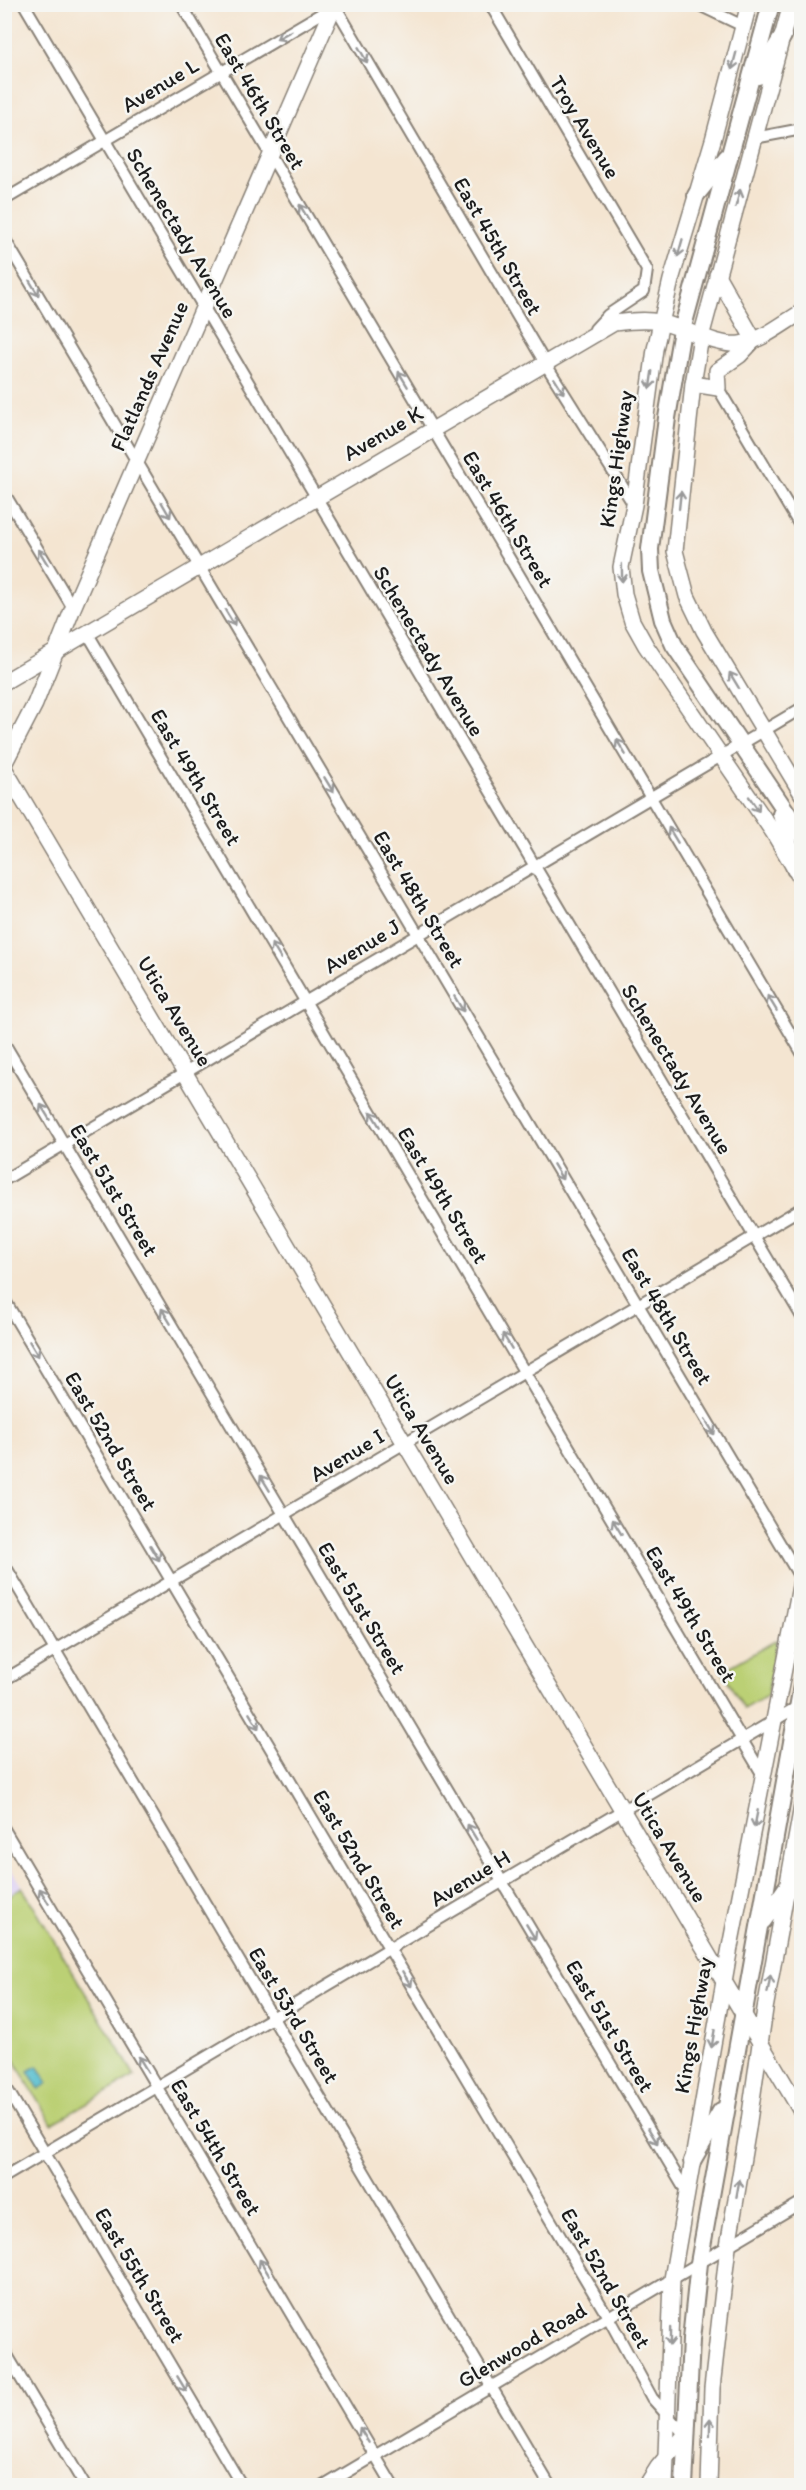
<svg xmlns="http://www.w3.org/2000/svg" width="806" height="2490" viewBox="0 0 806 2490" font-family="Itim,sans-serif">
	<rect width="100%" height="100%" fill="#f6f6f2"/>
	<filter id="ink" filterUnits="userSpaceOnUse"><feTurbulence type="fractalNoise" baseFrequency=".0167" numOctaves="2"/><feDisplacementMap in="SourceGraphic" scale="12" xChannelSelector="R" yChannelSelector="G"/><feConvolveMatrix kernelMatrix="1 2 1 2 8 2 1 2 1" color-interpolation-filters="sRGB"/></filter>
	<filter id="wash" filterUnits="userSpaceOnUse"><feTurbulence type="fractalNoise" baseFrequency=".008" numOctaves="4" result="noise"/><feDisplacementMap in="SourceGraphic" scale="24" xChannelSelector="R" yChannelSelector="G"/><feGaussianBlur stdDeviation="1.35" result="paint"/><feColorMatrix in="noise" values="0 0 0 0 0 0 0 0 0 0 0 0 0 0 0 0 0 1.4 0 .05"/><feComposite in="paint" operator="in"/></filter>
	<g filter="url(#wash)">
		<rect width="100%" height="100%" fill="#f4e5d1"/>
		<!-- built -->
		<polygon fill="#e0d4f4" points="4,1858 22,1887 5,1899 4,1899"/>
		<!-- green -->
		<g fill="#bbd075" stroke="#6c7648" stroke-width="1.5">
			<polygon points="777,1640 767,1696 744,1709 722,1671"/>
			<polygon points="22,1887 135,2076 52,2124 5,2045 5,1899"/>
		</g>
		<!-- water -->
		<polygon fill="#52bdce" stroke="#376c75" stroke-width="1.5" points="37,2066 48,2083 39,2089 28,2071"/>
	</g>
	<g filter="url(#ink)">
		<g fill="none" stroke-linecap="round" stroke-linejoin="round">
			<defs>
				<g id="street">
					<polyline points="24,4 802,1317"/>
					<polyline points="181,4 802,1053"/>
					<polyline points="334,4 545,363 634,505"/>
					<polyline points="490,4 647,270 644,291 608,315 595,329"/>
					<polyline points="697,4 743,26"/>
					<polyline points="754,138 802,129"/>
					<polyline points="4,200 336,5"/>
					<polyline points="4,238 801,1579"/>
					<polyline points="718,388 802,529"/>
					<polyline points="4,493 73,608"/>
					<polyline points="88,634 764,1777"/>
					<polyline points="4,1043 687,2193"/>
					<polyline points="4,1180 802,708"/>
					<polyline points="4,1299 608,2317 652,2398 685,2435"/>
					<polyline points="4,1564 550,2486"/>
					<polyline points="4,1680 802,1208"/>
					<polyline points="4,1829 393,2486"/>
					<polyline points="4,2084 242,2486"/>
					<polyline points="4,2177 802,1704"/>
					<polyline points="4,2350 85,2486"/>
					<polyline points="324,2486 802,2202"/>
				</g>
				<g id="secondary">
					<polyline points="749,4 713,140 671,280 655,349 634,505 621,567 624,594 632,621 646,646 773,832 802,881"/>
					<polyline points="791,4 701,337 693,384 675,551 687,596 704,631 802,794"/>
					<polyline points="717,275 754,340"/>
					<polyline points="693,384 718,388 717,371 740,355 754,340"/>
					<path d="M4 682 614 323C629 321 645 319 660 322 683 327 717 347 740 344 762 341 783 323 802 312"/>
					<polyline points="4,764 35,704 73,608 335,4"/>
					<polyline points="4,768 802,2113"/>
					<polyline points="646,2486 658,2467 685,2435"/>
					<polyline points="665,2486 672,2279 730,1947 802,1576"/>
					<polyline points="709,2486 712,2388 728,2246 748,2128 765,2009 802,1806"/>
				</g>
				<g id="primary">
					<polyline points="771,4 682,330 667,418 650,549 651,571 663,620 674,645 802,835"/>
					<polyline points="758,76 783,36"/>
					<polyline points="696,195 727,157"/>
					<polyline points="781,814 795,869"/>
					<polyline points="763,1921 787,1887"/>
					<polyline points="692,2161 721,2111"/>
					<polyline points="684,2486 691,2340 699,2263 802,1686"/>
				</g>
			</defs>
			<!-- street casing -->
			<use href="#street" stroke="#888076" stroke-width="14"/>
			<!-- secondary casing -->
			<use href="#secondary" stroke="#888076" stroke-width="18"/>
			<!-- primary casing -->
			<use href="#primary" stroke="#888076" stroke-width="20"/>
			<!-- street -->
			<use href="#street" stroke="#fff" stroke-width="10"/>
			<!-- secondary -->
			<use href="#secondary" stroke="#fff" stroke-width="15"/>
			<!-- primary -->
			<use href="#primary" stroke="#fff" stroke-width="16"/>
		</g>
		<!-- one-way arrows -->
		<defs><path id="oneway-shaft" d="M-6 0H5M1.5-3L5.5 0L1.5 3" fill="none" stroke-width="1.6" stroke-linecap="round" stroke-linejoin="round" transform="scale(1.5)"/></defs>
		<g stroke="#999">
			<use href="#oneway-shaft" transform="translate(284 35) rotate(150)"/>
			<use href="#oneway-shaft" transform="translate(363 55) rotate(60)"/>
			<use href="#oneway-shaft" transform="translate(734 61) rotate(105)"/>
			<use href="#oneway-shaft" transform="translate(738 198) rotate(-75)"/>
			<use href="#oneway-shaft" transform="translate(304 212) rotate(-121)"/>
			<use href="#oneway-shaft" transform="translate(680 248) rotate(106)"/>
			<use href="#oneway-shaft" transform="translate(34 288) rotate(59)"/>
			<use href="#oneway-shaft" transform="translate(403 379) rotate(-121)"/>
			<use href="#oneway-shaft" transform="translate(651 380) rotate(98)"/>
			<use href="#oneway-shaft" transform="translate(559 386) rotate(58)"/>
			<use href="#oneway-shaft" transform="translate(680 500) rotate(-84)"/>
			<use href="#oneway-shaft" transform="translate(166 510) rotate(60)"/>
			<use href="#oneway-shaft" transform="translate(43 557) rotate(-121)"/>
			<use href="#oneway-shaft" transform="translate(622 573) rotate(89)"/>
			<use href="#oneway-shaft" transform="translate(230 618) rotate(59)"/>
			<use href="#oneway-shaft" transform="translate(734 680) rotate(-121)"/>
			<use href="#oneway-shaft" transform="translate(621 747) rotate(-121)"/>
			<use href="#oneway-shaft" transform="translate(329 785) rotate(59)"/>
			<use href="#oneway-shaft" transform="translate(754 804) rotate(56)"/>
			<use href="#oneway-shaft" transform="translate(673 835) rotate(-121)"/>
			<use href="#oneway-shaft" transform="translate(276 951) rotate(-121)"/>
			<use href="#oneway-shaft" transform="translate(772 1003) rotate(-121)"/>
			<use href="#oneway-shaft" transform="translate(459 1004) rotate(59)"/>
			<use href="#oneway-shaft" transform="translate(45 1112) rotate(-121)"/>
			<use href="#oneway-shaft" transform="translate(375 1119) rotate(-121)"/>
			<use href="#oneway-shaft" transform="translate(558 1172) rotate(59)"/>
			<use href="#oneway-shaft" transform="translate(166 1316) rotate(-121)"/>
			<use href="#oneway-shaft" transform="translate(507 1341) rotate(-121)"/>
			<use href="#oneway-shaft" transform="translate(34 1349) rotate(59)"/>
			<use href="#oneway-shaft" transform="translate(710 1427) rotate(59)"/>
			<use href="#oneway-shaft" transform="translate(265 1483) rotate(-121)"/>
			<use href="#oneway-shaft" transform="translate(617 1527) rotate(-121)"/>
			<use href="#oneway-shaft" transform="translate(155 1553) rotate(59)"/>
			<use href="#oneway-shaft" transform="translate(254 1721) rotate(59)"/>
			<use href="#oneway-shaft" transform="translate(756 1819) rotate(101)"/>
			<use href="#oneway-shaft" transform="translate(472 1832) rotate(-121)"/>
			<use href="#oneway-shaft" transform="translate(44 1896) rotate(-121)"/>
			<use href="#oneway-shaft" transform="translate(531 1932) rotate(59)"/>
			<use href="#oneway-shaft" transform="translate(407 1979) rotate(59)"/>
			<use href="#oneway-shaft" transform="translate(769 1984) rotate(-80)"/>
			<use href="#oneway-shaft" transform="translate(713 2039) rotate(100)"/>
			<use href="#oneway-shaft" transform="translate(143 2064) rotate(-121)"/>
			<use href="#oneway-shaft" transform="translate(653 2136) rotate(59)"/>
			<use href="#oneway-shaft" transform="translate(738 2188) rotate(-80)"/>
			<use href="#oneway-shaft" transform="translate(264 2267) rotate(-121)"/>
			<use href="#oneway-shaft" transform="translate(670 2337) rotate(91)"/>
			<use href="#oneway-shaft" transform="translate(182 2384) rotate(59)"/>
			<use href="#oneway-shaft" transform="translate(710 2427) rotate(-89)"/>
			<use href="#oneway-shaft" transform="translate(364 2435) rotate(-121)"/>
		</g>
	</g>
	<g text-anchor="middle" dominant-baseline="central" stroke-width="5" stroke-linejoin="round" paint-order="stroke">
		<!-- street labels -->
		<g font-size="22" fill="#1c1c1c" stroke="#f6f6f2">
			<text transform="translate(160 85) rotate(-31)">Avenue L</text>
			<text transform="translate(260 101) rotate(59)">East 46th Street</text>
			<text transform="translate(585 127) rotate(59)">Troy Avenue</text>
			<text transform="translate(182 233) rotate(59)">Schenectady Avenue</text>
			<text transform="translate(498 246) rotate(60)">East 45th Street</text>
			<text transform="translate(149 376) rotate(-66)">Flatlands Avenue</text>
			<text transform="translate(383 433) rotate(-30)">Avenue K</text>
			<text transform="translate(616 459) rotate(-82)">Kings Highway</text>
			<text transform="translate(508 519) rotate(59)">East 46th Street</text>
			<text transform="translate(429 651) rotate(59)">Schenectady Avenue</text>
			<text transform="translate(196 777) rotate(59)">East 49th Street</text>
			<text transform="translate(419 899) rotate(59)">East 48th Street</text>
			<text transform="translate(362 946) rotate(-31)">Avenue J</text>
			<text transform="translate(175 1011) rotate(59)">Utica Avenue</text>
			<text transform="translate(677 1069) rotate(59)">Schenectady Avenue</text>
			<text transform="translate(114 1190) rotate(59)">East 51st Street</text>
			<text transform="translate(443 1195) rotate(59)">East 49th Street</text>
			<text transform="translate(667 1316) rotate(59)">East 48th Street</text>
			<text transform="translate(422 1429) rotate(59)">Utica Avenue</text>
			<text transform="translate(111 1441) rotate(59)">East 52nd Street</text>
			<text transform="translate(347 1455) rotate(-31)">Avenue I</text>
			<text transform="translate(362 1608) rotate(59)">East 51st Street</text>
			<text transform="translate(691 1614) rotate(59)">East 49th Street</text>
			<text transform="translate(670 1847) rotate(59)">Utica Avenue</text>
			<text transform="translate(359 1859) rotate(59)">East 52nd Street</text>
			<text transform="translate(470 1878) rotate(-31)">Avenue H</text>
			<text transform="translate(294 2015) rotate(59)">East 53rd Street</text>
			<text transform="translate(693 2025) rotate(-80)">Kings Highway</text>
			<text transform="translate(610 2026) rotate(59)">East 51st Street</text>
			<text transform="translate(216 2147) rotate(59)">East 54th Street</text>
			<text transform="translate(140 2275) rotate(59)">East 55th Street</text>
			<text transform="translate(606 2278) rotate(60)">East 52nd Street</text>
			<text transform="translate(522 2345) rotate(-31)">Glenwood Road</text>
		</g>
	</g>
	<!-- margin -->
	<rect width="806" height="2490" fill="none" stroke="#f6f6f2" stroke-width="24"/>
</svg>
